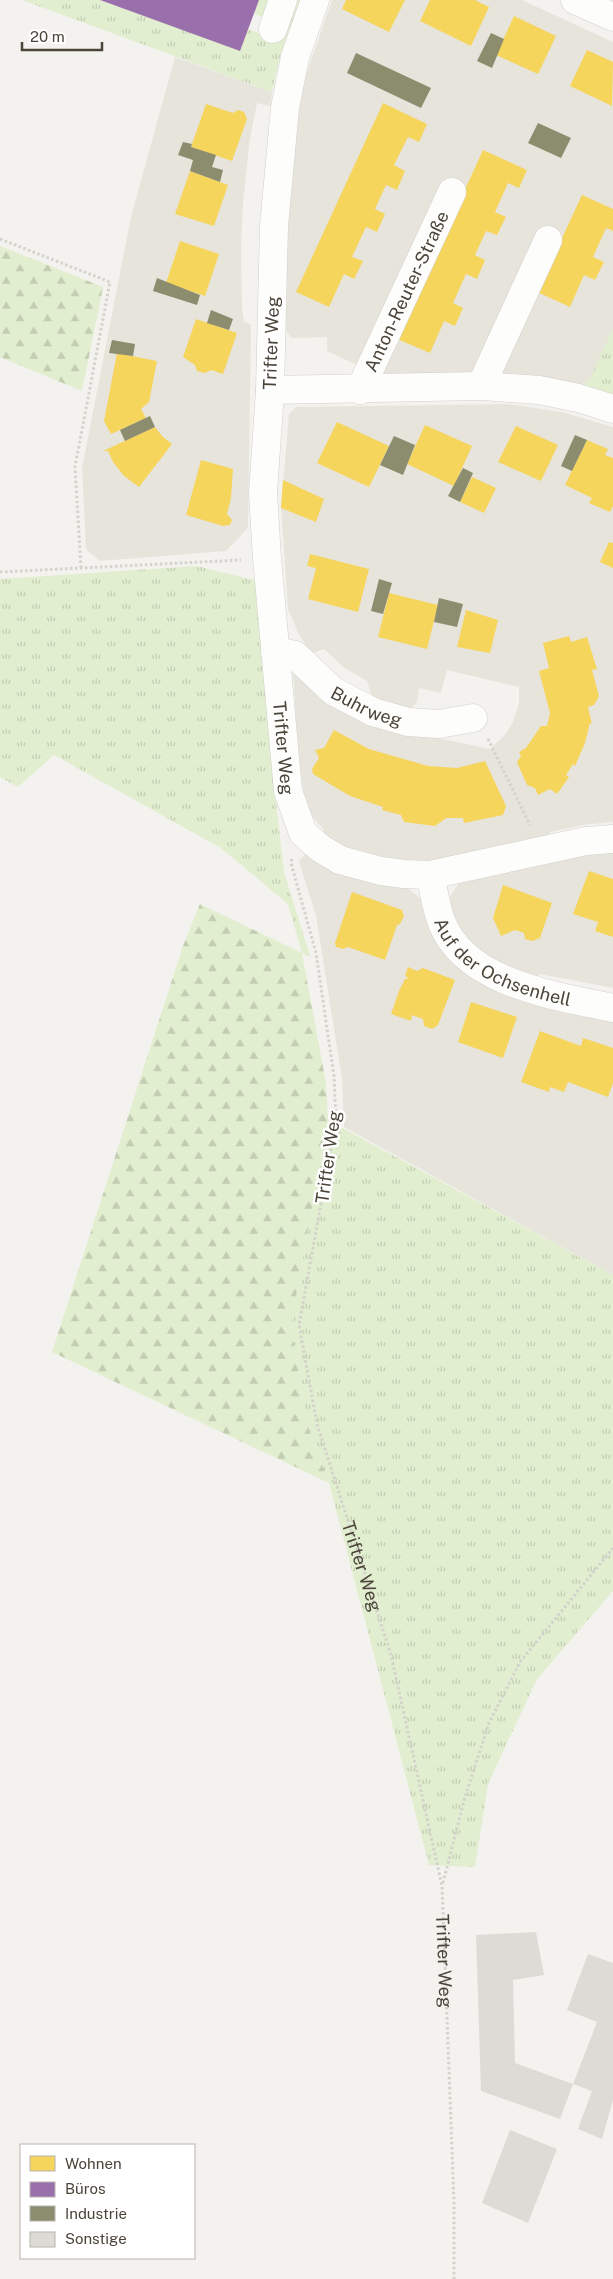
<svg xmlns="http://www.w3.org/2000/svg" width="613" height="2279" viewBox="0 0 613 2279" font-family="'Public Sans',sans-serif">
	<defs>
		<pattern id="grass-tufts" width="24" height="20" patternUnits="userSpaceOnUse" patternTransform="scale(1.25)"><rect width="24" height="20" fill="#e1eecf"/><path d="M3 7l-1-3M5 7V3M7 7l1-3M15 17l-1-3M17 17v-4M19 17l1-3" fill="none" stroke="#c3cdb2"/></pattern>
		<pattern id="forest-firs" width="22" height="20" patternUnits="userSpaceOnUse" patternTransform="scale(1.25)"><rect width="22" height="20" fill="#e1eecf"/><path d="M5 1l3.5 6h-7zM16 11l3.5 6h-7z" fill="#c3cdb2"/></pattern>
	</defs>
	<rect width="100%" height="100%" fill="#f4f2ee"/>
	<!-- residential -->
	<g fill="#e7e4dc">
		<polygon points="332,0 522,0 613,42 613,394 581,385 378,375 327,351 327,337 292,338 285,330 285,225 296,120 307,72"/>
		<polygon points="175,57 272,92 270,106 257,103 250,139 243,203 241,246 242,308 244,322 251,324 248,528 226,551 100,561 86,549 82,468 131,217"/>
		<polygon points="508,404 562,412 613,427 613,822 583,825 550,832 548,841 430,865 382,863 319,837 324,830 312,816 304,793 299,761 293,671 405,731 490,749 505,735 513,722 519,703 519,687 447,670 441,693 419,688 417,702 407,712 375,705 367,681 343,667 324,649 311,654 298,632 288,609 281,508 289,414 296,407"/>
		<polygon points="613,849 613,988 540,974 534,981 480,954 457,928 447,902 462,878"/>
		<polygon points="307,852 403,884 428,905 440,938 613,1016 613,1275 344,1127 342,1079 316,916 299,861"/>
	</g>
	<!-- grass -->
	<g fill="url(#grass-tufts)">
		<polygon points="22,0 99,0 240,50 248,29 275,39 289,0 301,0 280,56 272,92"/>
		<polygon points="258,0 269,0 267,18 254,14"/>
		<polygon points="613,328 613,394 581,385 589,381"/>
		<polygon points="197,566 258,581 275,794 284,872 310,956 302,953 288,904 221,848 54,755 18,787 0,777 0,579"/>
		<polygon points="328,1120 613,1275 613,1591 537,1679 488,1784 475,1867 429,1865 329,1483 306,1421 291,1324"/>
	</g>
	<!-- forest -->
	<g fill="url(#forest-firs)">
		<polygon points="0,246 103,287 82,391 0,357"/>
		<polygon points="200,904 302,953 326,1083 328,1120 291,1324 306,1421 329,1483 52,1352 183,946"/>
	</g>
	<!-- homes -->
	<g fill="#f6d55c">
		<polygon points="346,0 405,0 389,32 342,9"/>
		<polygon points="430,0 475,0 489,7 471,46 420,21"/>
		<polygon points="514,16 556,36 538,74 496,55"/>
		<polygon points="587,50 613,62 612,106 570,86"/>
		<polygon points="383,103 427,124 419,142 408,137 394,165 405,171 397,190 386,185 375,209 385,214 377,232 366,227 352,257 363,261 354,279 344,274 329,307 296,292"/>
		<polygon points="206,104 233,113 238,110 244,112 247,119 232,161 191,147"/>
		<polygon points="483,150 527,170 519,188 508,183 495,212 506,217 497,235 486,231 475,255 485,260 477,279 466,274 453,303 463,308 455,326 444,321 430,353 397,339"/>
		<polygon points="190,171 228,185 214,226 175,214"/>
		<polygon points="582,195 613,209 613,231 606,228 593,257 604,262 595,280 584,275 570,307 537,292"/>
		<polygon points="180,241 219,254 205,296 166,283"/>
		<polygon points="196,319 237,333 223,374 211,370 205,373 197,371 195,365 183,357"/>
		<polygon points="117,353 157,361 149,402 141,409 146,418 111,434 104,421"/>
		<polygon points="337,422 389,446 369,487 317,463"/>
		<polygon points="425,425 472,446 454,486 407,464"/>
		<polygon points="516,426 558,445 541,481 498,462"/>
		<polygon points="155,427 163,437 172,444 139,487 124,476 113,462 108,451 103,451"/>
		<polygon points="587,440 608,449 605,455 613,458 613,506 610,512 589,503 592,498 565,485"/>
		<polygon points="201,460 233,469 231,498 227,514 232,520 230,525 223,526 186,515"/>
		<polygon points="472,477 496,488 484,513 460,502"/>
		<polygon points="283,480 324,499 316,522 281,508"/>
		<polygon points="609,542 613,543 613,568 600,562"/>
		<polygon points="310,554 369,569 358,612 308,599 316,568 307,566"/>
		<polygon points="389,593 438,605 427,649 378,637"/>
		<polygon points="466,610 498,620 490,653 457,647"/>
		<polygon points="569,636 571,642 587,637 597,669 592,670 599,696 594,705 588,707 592,724 590,723 585,743 575,766 573,764 566,775 569,777 557,794 550,789 538,795 535,788 527,785 517,762 521,756 519,752 526,748 541,726 547,726 550,713 539,671 549,668 543,643"/>
		<polygon points="334,730 369,749 428,766 457,768 485,761 506,806 503,815 464,823 463,818 446,818 435,826 404,822 401,815 382,810 383,807 350,796 313,774 312,769 319,758 315,750 324,748"/>
		<polygon points="589,871 613,879 613,937 595,931 598,922 573,914"/>
		<polygon points="503,885 552,903 540,938 532,941 525,939 524,933 515,930 501,936 493,918"/>
		<polygon points="352,892 402,910 404,916 400,924 397,925 385,960 348,947 343,949 336,947 335,943"/>
		<polygon points="408,967 417,971 423,968 455,980 438,1025 432,1029 424,1026 423,1019 412,1015 411,1021 391,1014 399,991 405,979 409,978 405,976"/>
		<polygon points="471,1002 517,1017 503,1058 458,1042"/>
		<polygon points="540,1031 581,1046 583,1038 613,1048 613,1083 608,1097 568,1082 564,1092 550,1087 549,1092 521,1082"/>
	</g>
	<!-- offices -->
	<polygon fill="#9970ab" points="100,0 259,0 240,51"/>
	<!-- industry -->
	<g fill="#8c8c6e">
		<polygon points="491,33 504,39 492,68 477,61"/>
		<polygon points="356,53 431,88 421,108 347,73"/>
		<polygon points="538,123 571,138 561,158 528,143"/>
		<polygon points="183,142 192,144 191,147 216,155 212,167 223,170 220,182 190,171 193,160 178,155"/>
		<polygon points="157,278 200,295 197,305 153,291"/>
		<polygon points="211,310 233,319 229,330 207,323"/>
		<polygon points="112,340 135,344 133,356 109,353"/>
		<polygon points="150,416 155,427 125,441 120,430"/>
		<polygon points="575,435 587,440 572,471 561,466"/>
		<polygon points="394,436 415,445 403,475 380,465"/>
		<polygon points="463,468 473,473 460,502 448,496"/>
		<polygon points="379,579 392,583 383,614 371,611"/>
		<polygon points="439,598 463,604 457,627 434,622"/>
	</g>
	<!-- building -->
	<g fill="#dedbd6">
		<polygon points="536,1932 544,1975 513,1980 515,2063 573,2084 560,2119 481,2091 476,1935"/>
		<polygon points="588,1954 613,1963 613,2100 602,2139 578,2129 592,2091 573,2084 597,2022 567,2010"/>
		<polygon points="510,2130 557,2149 528,2223 482,2203"/>
	</g>
	<g fill="none" stroke-linecap="round" stroke-linejoin="round">
		<defs>
			<g id="minor">
				<path id="s2" d="M315 0 295 57 285 108 274 226 270 390 263 493 267 558 288 791 303 833 320 848 340 860 381 871 404 874 430 875 586 841 613 839"/>
				<polyline points="575,0 613,17"/>
				<polyline points="273,29 283,0"/>
				<polyline points="481,386 548,240"/>
				<polyline points="270,390 481,386 539,390 578,398 613,409"/>
				<path id="s3" d="M360 390 452 192"/>
				<path id="s4" d="M275 651 295 655 333 691 373 712 408 722 439 724 473 718"/>
				<path id="s5" d="M430 875C434 891 436 908 442 923 466 984 557 996 613 1008"/>
			</g>
		</defs>
		<!-- minor casing -->
		<use href="#minor" stroke="#d2d0cb" stroke-width="29"/>
		<!-- path -->
		<g stroke="#d3d2cc" stroke-width="3" stroke-dasharray="2.5 2.5" stroke-linecap="butt">
			<polyline points="0,239 110,282 75,467 81,568"/>
			<polyline points="0,572 241,560"/>
			<polyline points="488,739 530,825"/>
			<path id="s1" d="M292 859 291 863 316 953 334 1076 336 1121 299 1325 317 1424 391 1655 442 1886 454 2203V2279"/>
			<polyline points="443,1883 465,1797 489,1723 520,1662 613,1548"/>
		</g>
		<!-- minor -->
		<use href="#minor" stroke="#fdfdfc" stroke-width="28"/>
	</g>
	<g text-anchor="middle" dominant-baseline="central" stroke-width="5" stroke-linejoin="round" paint-order="stroke">
		<!-- street labels -->
		<g font-size="18" fill="#4b4439" stroke="#fff">
			<text stroke="none"><textPath href="#s3" startOffset="109">Anton-Reuter-Straße</textPath></text>
			<text transform="translate(271 343) rotate(-88)">Trifter Weg</text>
			<text stroke="none"><textPath href="#s4" startOffset="110">Buhrweg</textPath></text>
			<text stroke="none"><textPath href="#s2" startOffset="754">Trifter Weg</textPath></text>
			<text stroke="none"><textPath href="#s5" startOffset="125">Auf der Ochsenhell</textPath></text>
			<text transform="translate(328 1157) rotate(-82)">Trifter Weg</text>
			<text stroke="none"><textPath href="#s1" startOffset="724">Trifter Weg</textPath></text>
			<text stroke="none"><textPath href="#s1" startOffset="1129">Trifter Weg</textPath></text>
		</g>
	</g>
	<!-- legend -->
	<rect x="20" y="2144" width="175" height="115" fill="#ffffff" stroke="#b7b4b0"/>
	<rect x="30" y="2156" width="25" height="15" fill="#f6d55c" stroke="#b7b4b0"/>
	<text x="65" y="2169" font-size="15" fill="#4b4439">Wohnen</text>
	<rect x="30" y="2182" width="25" height="15" fill="#9970ab" stroke="#b7b4b0"/>
	<text x="65" y="2194" font-size="15" fill="#4b4439">Büros</text>
	<rect x="30" y="2206" width="25" height="15" fill="#8c8c6e" stroke="#b7b4b0"/>
	<text x="65" y="2219" font-size="15" fill="#4b4439">Industrie</text>
	<rect x="30" y="2232" width="25" height="15" fill="#dedbd6" stroke="#b7b4b0"/>
	<text x="65" y="2244" font-size="15" fill="#4b4439">Sonstige</text>
	<!-- scale -->
	<path d="M22 42v8h80v-8" fill="none" stroke="#4b4439" stroke-width="2.5"/>
	<text x="30" y="42" font-size="15" fill="#4b4439" stroke="#ffffff" stroke-width="4" paint-order="stroke">20 m</text>
</svg>
